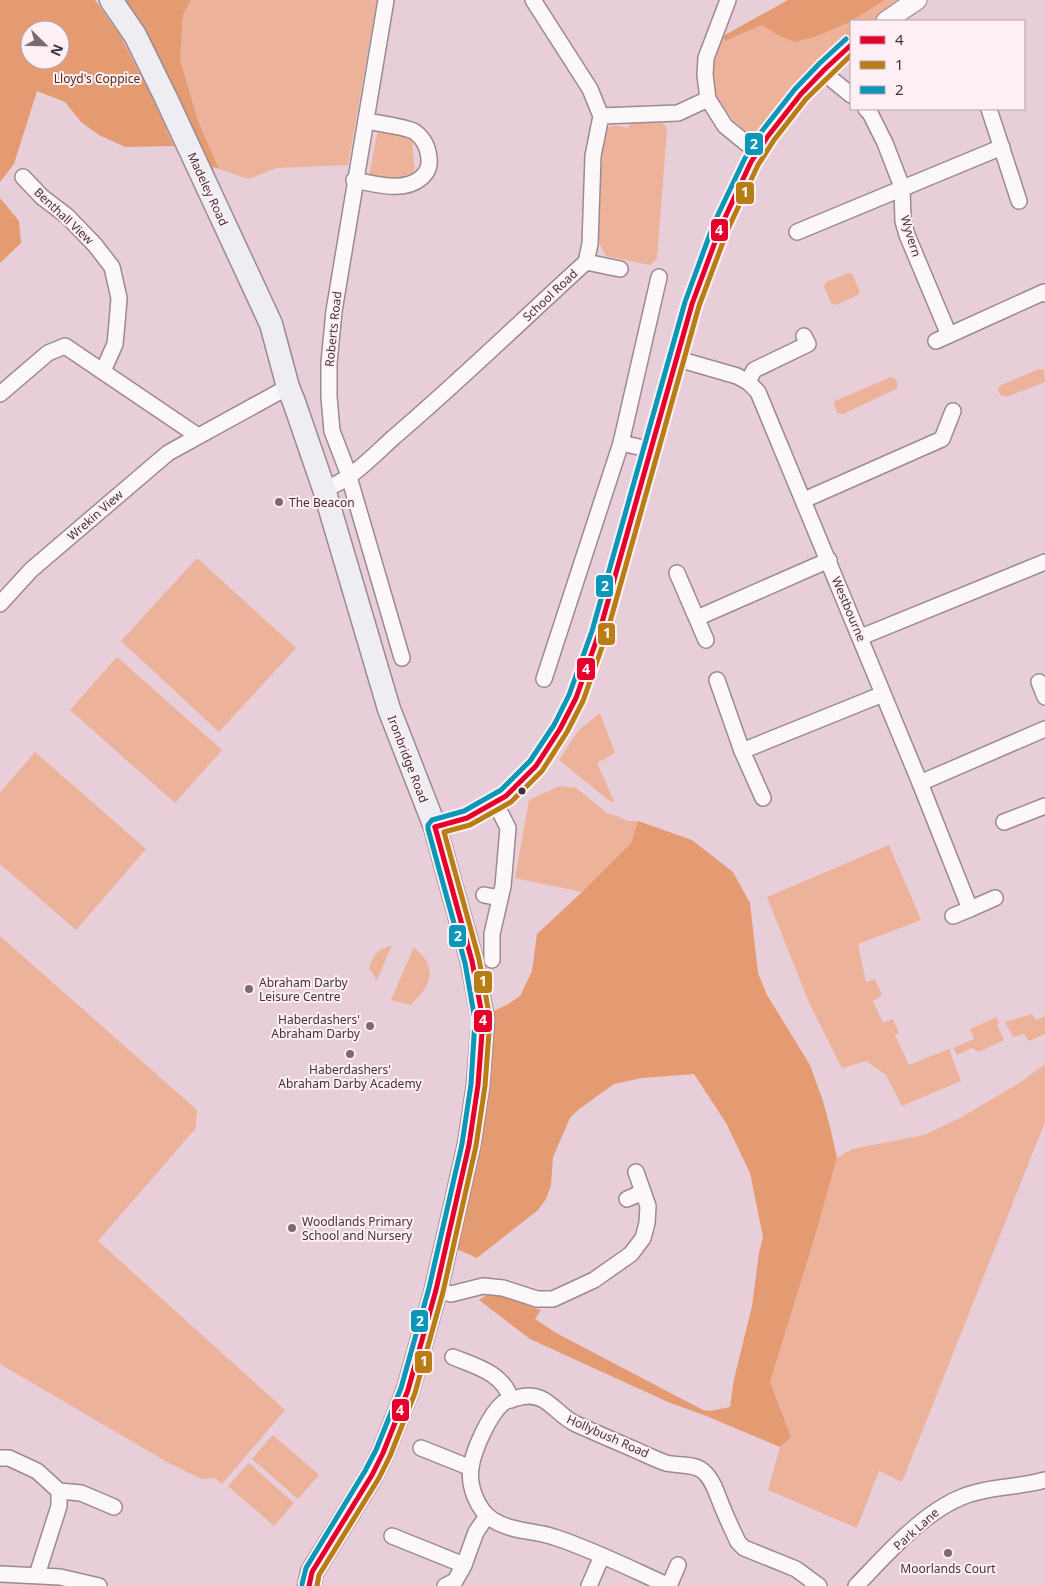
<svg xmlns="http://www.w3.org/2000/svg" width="1045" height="1586" viewBox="0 0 1045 1586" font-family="'Noto Sans',sans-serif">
	<rect width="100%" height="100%" fill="#e8ced8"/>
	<!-- green -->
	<g fill="#edb29a">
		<polygon points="191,0 377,0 348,165 277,168 248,179 219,169 198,121 180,59 183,15"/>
		<path d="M885 0H909L875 21H851V36L758 131 749 133C727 119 708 91 712 64 713 55 717 46 720 37L723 36 725 41 762 25 776 34 850 22Z"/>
		<path d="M660 122 666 126 667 130 657 258 650 265 606 256 597 239 603 137C610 122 614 125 628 128L629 124Z"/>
		<polygon points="378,129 409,136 412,140 415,178 398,182 369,176"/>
		<polygon points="849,273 852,274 860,292 858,295 836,305 831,303 824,286 826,282"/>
		<polygon points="1039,369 1044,370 1045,382 1006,397 1000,395 998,390 999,386"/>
		<polygon points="891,377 896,380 898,386 896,389 843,414 837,413 834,404 835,401"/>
		<polygon points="197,558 296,648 219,732 121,641"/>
		<polygon points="117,657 222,750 175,803 70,710"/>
		<polygon points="600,713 615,753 597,763 614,801 611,802 559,760 578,731"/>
		<polygon points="35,752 146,849 76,930 0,864 0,793"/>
		<polygon points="560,786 576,788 607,813 617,816 627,821 638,821 631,843 582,892 515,878 529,800"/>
		<polygon points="889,845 921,920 858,944 866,982 875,979 882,995 873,1001 883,1023 893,1019 899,1033 895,1035 909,1065 949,1049 961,1081 902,1106 886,1075 866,1061 842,1068 810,1005 767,897"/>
		<polygon points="0,936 197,1110 196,1119 196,1128 98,1241 285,1410 222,1484 215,1478 201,1479 167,1462 0,1364"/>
		<path d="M392 945 377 980 369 968C374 953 378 950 392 945Z"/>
		<path d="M414 947C417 951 423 955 425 959 437 977 424 993 410 1005L391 1000Z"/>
		<polygon points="1032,1014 1036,1020 1045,1016 1045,1034 1029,1041 1024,1034 1013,1037 1005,1022"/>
		<polygon points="997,1017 999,1024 997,1025 1004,1040 979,1052 972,1048 957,1055 953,1048 974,1039 970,1029"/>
		<polygon points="1045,1064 1045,1122 902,1482 879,1471 857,1528 768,1490 780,1447 791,1437 770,1382 816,1233 837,1158 852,1149 924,1135 960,1118 1021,1082"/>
		<polygon points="273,1435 319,1475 298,1499 252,1459"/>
		<polygon points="249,1463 294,1503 274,1526 228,1486"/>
	</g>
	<!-- forest -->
	<g fill="#e59b71" fill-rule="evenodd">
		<path d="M0 0H95L120 35 151 95 174 146 125 147 99 135 81 122 65 102 37 91 14 164 0 182ZM30 30H60V60H30Z"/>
		<polygon points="118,0 191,0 183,15 180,59 198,121 219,169 213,167 219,192"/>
		<polygon points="788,0 885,0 850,22 814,37 794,42 776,34 762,25 725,41 723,36"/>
		<polygon points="0,198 19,221 21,243 0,263"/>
		<polygon points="638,821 692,840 733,872 750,903 758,973 767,995 810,1065 823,1101 831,1131 837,1158 816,1233 770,1382 791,1437 780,1447 706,1416 668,1402 530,1339 479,1300 487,1295 502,1296 541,1310 535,1319 558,1334 703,1410 710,1411 730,1407 734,1379 752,1306 759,1253 763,1237 750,1173 726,1123 694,1074 642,1078 614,1084 578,1110 570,1118 553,1157 551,1185 546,1199 538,1210 477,1258 457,1249 479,1154 492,1069 490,1013 508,1004 520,996 532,971 537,934 582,892 631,843"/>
	</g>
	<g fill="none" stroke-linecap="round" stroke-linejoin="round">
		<defs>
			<g id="minor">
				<polyline points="386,0 334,311 329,363 329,397 332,431 347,470 402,658"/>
				<polyline points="728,0 706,58 705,75 708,99 725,126 757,152"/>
				<polyline points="823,72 851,95"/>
				<polyline points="866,109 870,113 885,143 902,187 903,221 907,235 949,335"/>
				<polyline points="989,109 1019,201"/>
				<polyline points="601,116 678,113 708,99"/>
				<polyline points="23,177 42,197 67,216 95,245 112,267 119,298 117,323 115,344 103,371"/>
				<path d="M354 180C376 184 403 193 421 178 427 173 430 166 429 158 428 147 423 138 415 132 408 127 376 123 366 121"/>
				<polyline points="797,232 1002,147"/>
				<polyline points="586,262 620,269"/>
				<polyline points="936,341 1044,292 1045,294"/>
				<polyline points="678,359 737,376 748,382 758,392 920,783 970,909 995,898"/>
				<polyline points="748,382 754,370 808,344 804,336"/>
				<polyline points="0,394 48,353 65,346 198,436"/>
				<polyline points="621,443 652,450"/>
				<path d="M324 489C349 482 374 455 394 437 460 381 522 320 586 262L590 244 593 156 601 116 590 89 533 0"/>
				<polyline points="804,500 942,439 953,411"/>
				<polyline points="677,573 706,640"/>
				<polyline points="0,604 31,570 168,453 288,387"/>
				<polyline points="697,618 829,560"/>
				<polyline points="861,637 1045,562"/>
				<polyline points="544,679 621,443 659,277"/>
				<polyline points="717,680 742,751 763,798"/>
				<polyline points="1039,682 1045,697"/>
				<polyline points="742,751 883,694"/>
				<polyline points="920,783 1045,729"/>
				<polyline points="1004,822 1045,806"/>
				<polyline points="484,895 500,898"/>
				<polyline points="953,916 970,909"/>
				<polyline points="492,960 492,934 503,886 508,828 495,802"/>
				<polyline points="627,1199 643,1192"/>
				<polyline points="436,1290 451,1294 483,1286 503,1288 537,1299 553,1299 594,1280 631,1254 643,1238 647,1223 648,1206 636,1172"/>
				<path d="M453 1357C475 1366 504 1373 511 1400"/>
				<polyline points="421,1448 471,1468"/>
				<polyline points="0,1458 9,1458 37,1471 59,1491 81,1493 114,1507"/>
				<polyline points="392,1536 464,1565"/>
				<polyline points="0,1574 60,1577 99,1586"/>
				<polyline points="37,1575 59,1506 59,1491"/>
				<polyline points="445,1586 455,1581 464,1565 476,1532 487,1516"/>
				<polyline points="589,1586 602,1556"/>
				<path d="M669 1586C631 1569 594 1550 554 1537 534 1530 512 1532 493 1520 477 1510 468 1485 471 1467 474 1449 489 1415 503 1403 506 1401 512 1399 517 1398 547 1389 554 1414 576 1424 596 1433 617 1442 638 1451 647 1455 657 1460 666 1463 678 1466 693 1463 703 1471 714 1480 718 1498 724 1511 728 1521 733 1531 738 1542L744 1548 796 1569 819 1586"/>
				<polyline points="669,1586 678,1565"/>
				<path d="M856 1586C886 1555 922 1513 962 1497 988 1486 1018 1488 1045 1480"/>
			</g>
			<g id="tertiary">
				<polyline points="886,21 917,0"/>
				<path d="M435 827 467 818 506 796 536 766 560 729 576 698 599 633 692 304C706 261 721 220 742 181 747 171 751 160 758 150 783 112 816 75 851 45"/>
			</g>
			<polyline id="secondary" points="111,0 135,35 166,98 271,324 288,387 294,402 324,489 389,709 435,827 472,961 483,1020 478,1085 469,1145 436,1290 408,1390 383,1453 372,1475 312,1572 309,1586"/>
		</defs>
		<!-- minor casing -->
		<use href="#minor" stroke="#9c8991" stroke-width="18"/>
		<!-- tertiary casing -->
		<use href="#tertiary" stroke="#9c8991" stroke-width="21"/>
		<!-- secondary casing -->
		<use href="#secondary" stroke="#9c8991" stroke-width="25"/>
		<!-- minor -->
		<use href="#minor" stroke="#fcf8f9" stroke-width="15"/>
		<!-- tertiary -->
		<use href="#tertiary" stroke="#fcf8f9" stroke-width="19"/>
		<!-- secondary -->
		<use href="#secondary" stroke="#eeedf1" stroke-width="22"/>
		<defs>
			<g id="bus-1">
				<polyline points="435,827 467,818 506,796 536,766 560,729 576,698 599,633 692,304 721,226 751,162 768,136 801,94 825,69 851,45"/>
				<polyline points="309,1586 312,1572 372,1475 383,1453 408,1390 436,1290 469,1145 478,1085 483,1020 472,961 435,827"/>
			</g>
			<polyline id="bus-2" points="317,1586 319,1575 379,1478 390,1456 415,1393 443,1292 476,1146 485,1086 490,1019 479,959 444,832 470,825 511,802 542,771 567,732 583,701 606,636 699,306 728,229 758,165 774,140 806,99 851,55"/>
			<polyline id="bus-3" points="302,1584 306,1568 365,1471 376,1450 401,1388 429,1288 462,1144 471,1084 475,1020 465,963 428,829 428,825 432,820 464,811 501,790 530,761 554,725 569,695 592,631 685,302 714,223 745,158 762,131 795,89 820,63 846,39"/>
		</defs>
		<!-- bus-1 casing -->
		<use href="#bus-1" stroke="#feeff5" stroke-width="9"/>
		<!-- bus-2 casing -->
		<use href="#bus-2" stroke="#feeff5" stroke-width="9"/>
		<!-- bus-3 casing -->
		<use href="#bus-3" stroke="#feeff5" stroke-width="9"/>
		<!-- bus-1 -->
		<use href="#bus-1" stroke="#e4002b" stroke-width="5"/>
		<!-- bus-2 -->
		<use href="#bus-2" stroke="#b87d14" stroke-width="5"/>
		<!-- bus-3 -->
		<use href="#bus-3" stroke="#0a97b8" stroke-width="5"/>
	</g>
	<!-- markers -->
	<g fill="#7d6971" stroke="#feeff5" stroke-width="2">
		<circle cx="279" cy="502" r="5"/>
		<circle cx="249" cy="989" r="5"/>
		<circle cx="370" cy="1026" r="5"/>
		<circle cx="350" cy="1054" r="5"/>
		<circle cx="292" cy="1228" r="5"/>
		<circle cx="948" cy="1553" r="5"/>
	</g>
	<circle fill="#44323a" stroke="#feeff5" stroke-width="2" cx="522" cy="791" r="4.5"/>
	<g text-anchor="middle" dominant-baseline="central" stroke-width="4" stroke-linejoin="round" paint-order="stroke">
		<!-- park labels -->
		<g font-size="12" fill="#592b0d" stroke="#feeff5">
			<text x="97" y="78">Lloyd's Coppice</text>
		</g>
		<!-- street labels -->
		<g font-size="12" fill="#44323a" stroke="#feeff5">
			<text transform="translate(208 189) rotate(65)">Madeley Road</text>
			<text transform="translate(64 216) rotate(43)">Benthall View</text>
			<text transform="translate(911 236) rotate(73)">Wyvern</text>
			<text transform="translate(550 295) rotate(-43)">School Road</text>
			<text transform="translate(333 329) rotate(-84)">Roberts Road</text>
			<text transform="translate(95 515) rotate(-41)">Wrekin View</text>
			<text transform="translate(849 609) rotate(67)">Westbourne</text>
			<text transform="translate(408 759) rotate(69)">Ironbridge Road</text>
			<text transform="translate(608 1436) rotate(24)">Hollybush Road</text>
			<text transform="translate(916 1529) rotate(-42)">Park Lane</text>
		</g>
		<!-- poi labels -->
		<g font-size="12" fill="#44323a" stroke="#feeff5" text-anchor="start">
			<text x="289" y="502">The Beacon</text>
			<text x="259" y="982">Abraham Darby<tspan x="259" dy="14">Leisure Centre</tspan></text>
			<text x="360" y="1019" text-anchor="end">Haberdashers'<tspan x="360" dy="14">Abraham Darby</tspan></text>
			<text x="350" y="1069" text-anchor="middle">Haberdashers'<tspan x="350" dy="14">Abraham Darby Academy</tspan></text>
			<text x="302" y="1221">Woodlands Primary<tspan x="302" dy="14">School and Nursery</tspan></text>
			<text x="948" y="1568" text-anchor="middle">Moorlands Court</text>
		</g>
	</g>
	<g stroke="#feeff5" stroke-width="2">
		<rect x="744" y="132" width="20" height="24" rx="5" fill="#0a97b8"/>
		<rect x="735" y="181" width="20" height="24" rx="5" fill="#b87d14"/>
		<rect x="710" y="218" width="19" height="24" rx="5" fill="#e4002b"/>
		<rect x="595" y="574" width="19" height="24" rx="5" fill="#0a97b8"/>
		<rect x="597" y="622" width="19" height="24" rx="5" fill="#b87d14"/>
		<rect x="576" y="657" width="20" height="24" rx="5" fill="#e4002b"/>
		<rect x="448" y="924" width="19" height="24" rx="5" fill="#0a97b8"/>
		<rect x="473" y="970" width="20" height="24" rx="5" fill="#b87d14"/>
		<rect x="473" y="1009" width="20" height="24" rx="5" fill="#e4002b"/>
		<rect x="410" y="1309" width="19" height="24" rx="5" fill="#0a97b8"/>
		<rect x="414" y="1350" width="19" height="24" rx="5" fill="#b87d14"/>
		<rect x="391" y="1398" width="19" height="24" rx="5" fill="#e4002b"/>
	</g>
	<g font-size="14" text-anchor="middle" font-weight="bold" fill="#fff">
		<text x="754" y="149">2</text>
		<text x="745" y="197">1</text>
		<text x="719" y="235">4</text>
		<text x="605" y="591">2</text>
		<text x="607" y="638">1</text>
		<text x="586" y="674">4</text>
		<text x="458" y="941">2</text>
		<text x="483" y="986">1</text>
		<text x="483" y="1025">4</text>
		<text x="420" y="1326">2</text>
		<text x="424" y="1366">1</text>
		<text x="400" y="1415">4</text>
	</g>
	<!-- legend -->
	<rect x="850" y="20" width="175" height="90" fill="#feeff5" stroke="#b4a3aa"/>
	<rect x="860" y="36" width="25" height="8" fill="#e4002b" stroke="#b4a3aa"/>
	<text x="895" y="45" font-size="15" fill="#44323a">4</text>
	<rect x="860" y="61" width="25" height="8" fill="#b87d14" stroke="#b4a3aa"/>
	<text x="895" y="70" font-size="15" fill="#44323a">1</text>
	<rect x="860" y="86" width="25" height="8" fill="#0a97b8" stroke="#b4a3aa"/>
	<text x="895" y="95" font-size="15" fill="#44323a">2</text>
	<!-- north arrow -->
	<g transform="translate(45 45) rotate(113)"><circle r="24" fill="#feeff5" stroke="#b4a3aa"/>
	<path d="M0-4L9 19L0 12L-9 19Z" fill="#7d6971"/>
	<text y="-8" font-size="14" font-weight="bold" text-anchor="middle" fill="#44323a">N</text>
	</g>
</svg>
